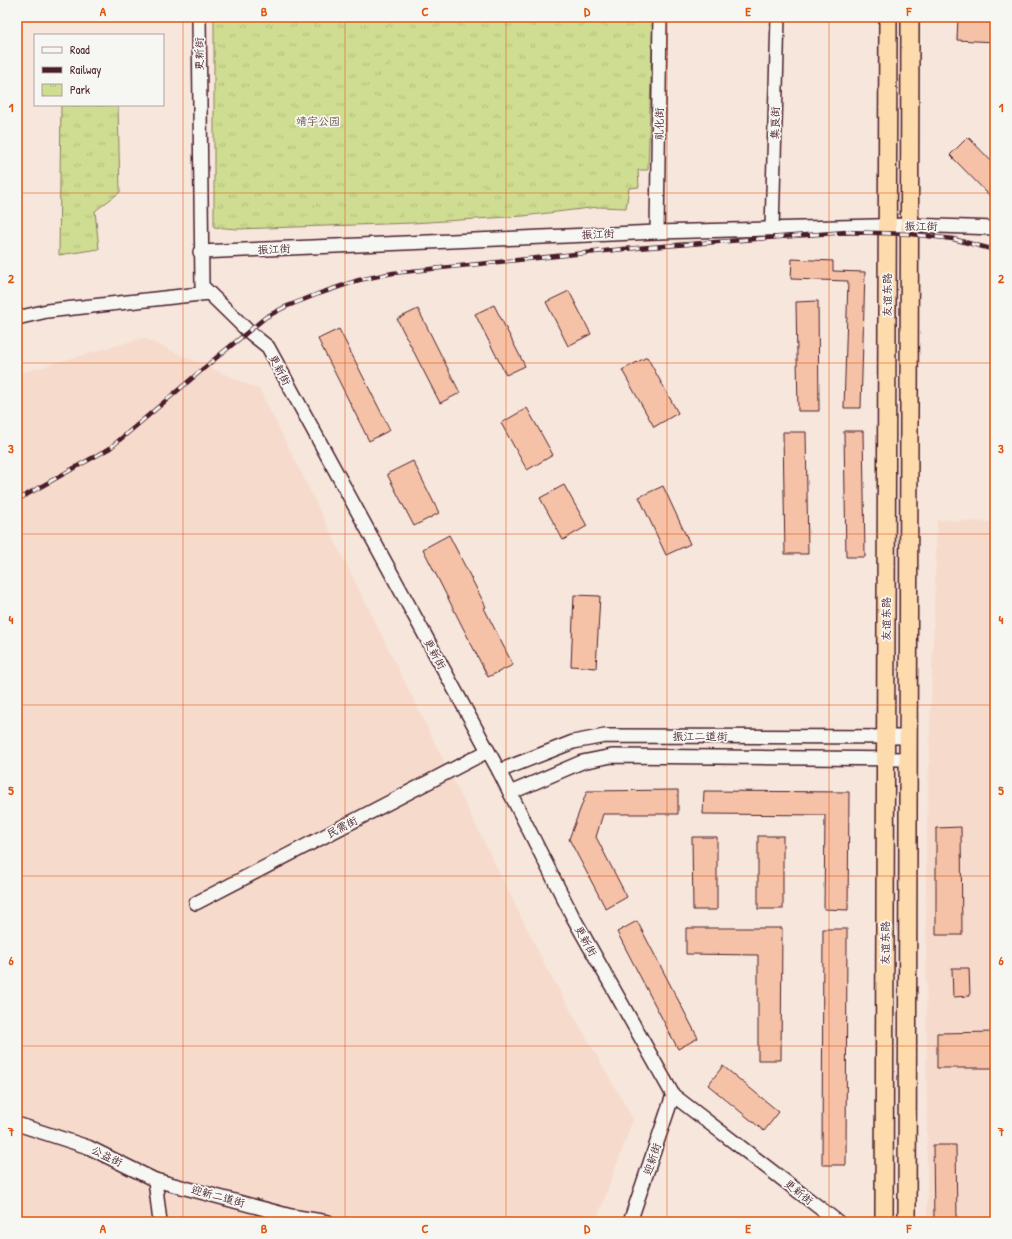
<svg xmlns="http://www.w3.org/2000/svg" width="1012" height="1239" viewBox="0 0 1012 1239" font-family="'Patrick Hand','LXGW WenKai TC',sans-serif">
	<defs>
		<pattern id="park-tufts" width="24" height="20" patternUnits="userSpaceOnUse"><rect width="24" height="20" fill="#cedd91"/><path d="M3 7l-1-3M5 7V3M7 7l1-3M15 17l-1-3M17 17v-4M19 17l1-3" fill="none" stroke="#b2bd7d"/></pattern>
	</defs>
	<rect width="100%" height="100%" fill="#f6e6dc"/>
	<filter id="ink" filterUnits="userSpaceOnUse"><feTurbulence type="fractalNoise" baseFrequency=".025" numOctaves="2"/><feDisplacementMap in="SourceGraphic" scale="8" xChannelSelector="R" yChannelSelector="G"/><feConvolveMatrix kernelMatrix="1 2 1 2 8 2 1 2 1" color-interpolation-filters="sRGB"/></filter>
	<g filter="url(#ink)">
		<!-- built -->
		<g fill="#f6dbcc">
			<polygon points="143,338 260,390 547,969 633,1119 596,1222 17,1222 17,374"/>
			<polygon points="937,520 995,522 995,1222 927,1222 926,855"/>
		</g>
		<!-- park -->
		<g fill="url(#park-tufts)" stroke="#8c7e5e">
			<polygon points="214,17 653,17 648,170 638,170 639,187 629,188 626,208 598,207 523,216 413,223 237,229 214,227"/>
			<polygon points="61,105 118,105 120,192 95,211 99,249 59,255"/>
		</g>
		<!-- building -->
		<g fill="#f6c2a7" stroke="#4a1f2b">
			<polygon points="958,17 995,17 995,42 957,40"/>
			<polygon points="968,137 995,165 995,201 950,155"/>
			<polygon points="792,259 833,261 833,271 865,272 861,408 844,408 848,281 791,279"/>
			<polygon points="569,291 591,334 568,346 546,302"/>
			<polygon points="818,301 819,411 798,411 796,302"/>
			<polygon points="494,305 525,366 506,375 475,314"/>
			<polygon points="418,309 460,393 440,403 397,319"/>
			<polygon points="339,329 390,430 369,441 318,339"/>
			<polygon points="647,357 678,413 654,427 622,370"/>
			<polygon points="527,408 553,455 527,470 501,423"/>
			<polygon points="844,431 863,431 865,557 846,557"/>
			<polygon points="783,432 806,432 808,554 785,554"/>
			<polygon points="413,461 439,513 414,526 387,474"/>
			<polygon points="564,485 587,526 563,540 540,498"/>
			<polygon points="663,486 690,544 666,555 639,497"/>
			<polygon points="449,535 486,607 484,608 513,665 488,677 423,549"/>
			<polygon points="574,595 600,596 596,668 571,666"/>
			<polygon points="678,790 678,814 603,814 596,837 627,897 606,909 569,839 587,791"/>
			<polygon points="704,791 849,792 848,910 824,909 825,815 703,814"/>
			<polygon points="961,827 962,935 936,935 936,828"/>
			<rect x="758" y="836" width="25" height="73"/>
			<polygon points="692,837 717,837 717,910 693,910"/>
			<polygon points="637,921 698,1038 678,1049 617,932"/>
			<polygon points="686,928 782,928 781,1060 758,1060 758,955 686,954"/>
			<polygon points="823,929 847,929 846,1165 822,1165"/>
			<polygon points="952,968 969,968 970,996 953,997"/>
			<polygon points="995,1032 995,1068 937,1068 937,1033"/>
			<polygon points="723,1066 779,1112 764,1131 708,1085"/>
			<polygon points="933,1145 956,1145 957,1222 934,1222"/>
		</g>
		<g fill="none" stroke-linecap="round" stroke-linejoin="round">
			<defs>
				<g id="secondary">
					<polyline points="199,17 202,286 248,331 268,347 499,771 573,917 673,1095 838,1222"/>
					<polyline points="772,229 778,17"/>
					<polyline points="657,232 660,17"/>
					<polyline points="200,252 657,232 910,225 995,228"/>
					<polyline points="17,318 47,311 209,293"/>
					<polyline points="499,771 573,742 605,736 908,737"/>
					<polyline points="510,793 582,762 612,756 908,759"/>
					<polyline points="196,903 488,751"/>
					<polyline points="17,1124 88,1147 155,1180 160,1222"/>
					<polyline points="155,1180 291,1216 328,1222"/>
					<polyline points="630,1222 673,1095"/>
				</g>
				<g id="highway">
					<polyline points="884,1222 888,17"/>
					<polyline points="907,1222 910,17"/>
				</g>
			</defs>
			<!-- secondary casing -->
			<use href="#secondary" stroke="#4a1f2b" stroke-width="16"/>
			<!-- highway casing -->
			<use href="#highway" stroke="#4a1f2b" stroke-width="20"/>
			<!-- secondary -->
			<use href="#secondary" stroke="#f6f6f2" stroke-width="13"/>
			<!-- highway -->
			<use href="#highway" stroke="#fedbac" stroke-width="17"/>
			<defs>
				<polyline id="rail" points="17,500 110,448 216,358 266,317 285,307 318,294 359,280 393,273 624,249 846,232 910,234 953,239 995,250"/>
			</defs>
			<!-- rail casing -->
			<use href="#rail" stroke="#4a1f2b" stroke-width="4.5"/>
			<!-- rail -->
			<use href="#rail" stroke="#f6f6f2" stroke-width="3" stroke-dasharray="9" stroke-linecap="butt"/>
		</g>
	</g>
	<!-- grid -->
	<path fill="none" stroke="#e0560e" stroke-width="1" stroke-opacity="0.55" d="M183 17V1222M345 17V1222M506 17V1222M667 17V1222M829 17V1222M17 193H995M17 363H995M17 534H995M17 705H995M17 876H995M17 1046H995"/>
	<g text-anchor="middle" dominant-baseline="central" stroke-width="3.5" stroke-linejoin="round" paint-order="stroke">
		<!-- street labels -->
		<g font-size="11" fill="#4a1f2b" stroke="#f6f6f2">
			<text transform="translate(199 54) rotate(-90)">更新街</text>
			<text transform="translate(775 123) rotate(-89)">集良街</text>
			<text transform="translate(659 124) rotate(-89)">礼化街</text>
			<text transform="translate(921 226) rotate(1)">振江街</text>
			<text transform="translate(598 234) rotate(-3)">振江街</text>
			<text transform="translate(274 249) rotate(-3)">振江街</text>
			<text transform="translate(887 295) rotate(-90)">友谊东路</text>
			<text transform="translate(280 370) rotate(62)">更新街</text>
			<text transform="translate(886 619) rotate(-90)">友谊东路</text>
			<text transform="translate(435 654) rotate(61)">更新街</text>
			<text x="700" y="736">振江二道街</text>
			<text transform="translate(342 827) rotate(-28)">民需街</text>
			<text transform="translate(586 941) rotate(61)">更新街</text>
			<text transform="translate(885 943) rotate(-90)">友谊东路</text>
			<text transform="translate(107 1156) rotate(26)">公益街</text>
			<text transform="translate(652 1159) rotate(-71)">迎新街</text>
			<text transform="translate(799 1192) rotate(38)">更新街</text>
			<text transform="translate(218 1196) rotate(15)">迎新二道街</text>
		</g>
		<!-- park labels -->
		<g font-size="11" fill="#6b4e44" stroke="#f6f6f2">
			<text x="318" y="121">靖宇公园</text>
		</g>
	</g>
	<!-- margin -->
	<rect width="1012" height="1239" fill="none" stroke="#f6f6f2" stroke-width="44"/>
	<!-- legend -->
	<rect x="34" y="34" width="130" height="72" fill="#f6f6f2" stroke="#b1a0a2"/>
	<rect x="42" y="47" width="20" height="6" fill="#f6f6f2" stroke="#b1a0a2"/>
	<text x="70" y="54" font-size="12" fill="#4a1f2b">Road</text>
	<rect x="42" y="67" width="20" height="6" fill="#4a1f2b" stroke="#b1a0a2"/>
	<text x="70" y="74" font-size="12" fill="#4a1f2b">Railway</text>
	<rect x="42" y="84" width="20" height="12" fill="url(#park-tufts)" stroke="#b1a0a2"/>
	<text x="70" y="94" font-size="12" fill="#4a1f2b">Park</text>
	<rect x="22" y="22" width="968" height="1195" fill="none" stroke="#e0560e" stroke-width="1.5"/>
	<g font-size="13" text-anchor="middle" font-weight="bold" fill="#e0560e">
		<text x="103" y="16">A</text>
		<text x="264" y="16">B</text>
		<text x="425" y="16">C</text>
		<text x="587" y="16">D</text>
		<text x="748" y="16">E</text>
		<text x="909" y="16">F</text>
		<text x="11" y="112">1</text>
		<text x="1001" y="112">1</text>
		<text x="11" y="283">2</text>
		<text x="1001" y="283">2</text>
		<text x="11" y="453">3</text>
		<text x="1001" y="453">3</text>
		<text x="11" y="624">4</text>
		<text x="1001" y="624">4</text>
		<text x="11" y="795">5</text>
		<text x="1001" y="795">5</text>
		<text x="11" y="965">6</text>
		<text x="1001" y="965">6</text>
		<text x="11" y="1136">7</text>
		<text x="1001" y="1136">7</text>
		<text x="103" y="1233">A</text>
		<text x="264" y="1233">B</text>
		<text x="425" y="1233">C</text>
		<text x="587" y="1233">D</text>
		<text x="748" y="1233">E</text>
		<text x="909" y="1233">F</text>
	</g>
</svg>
